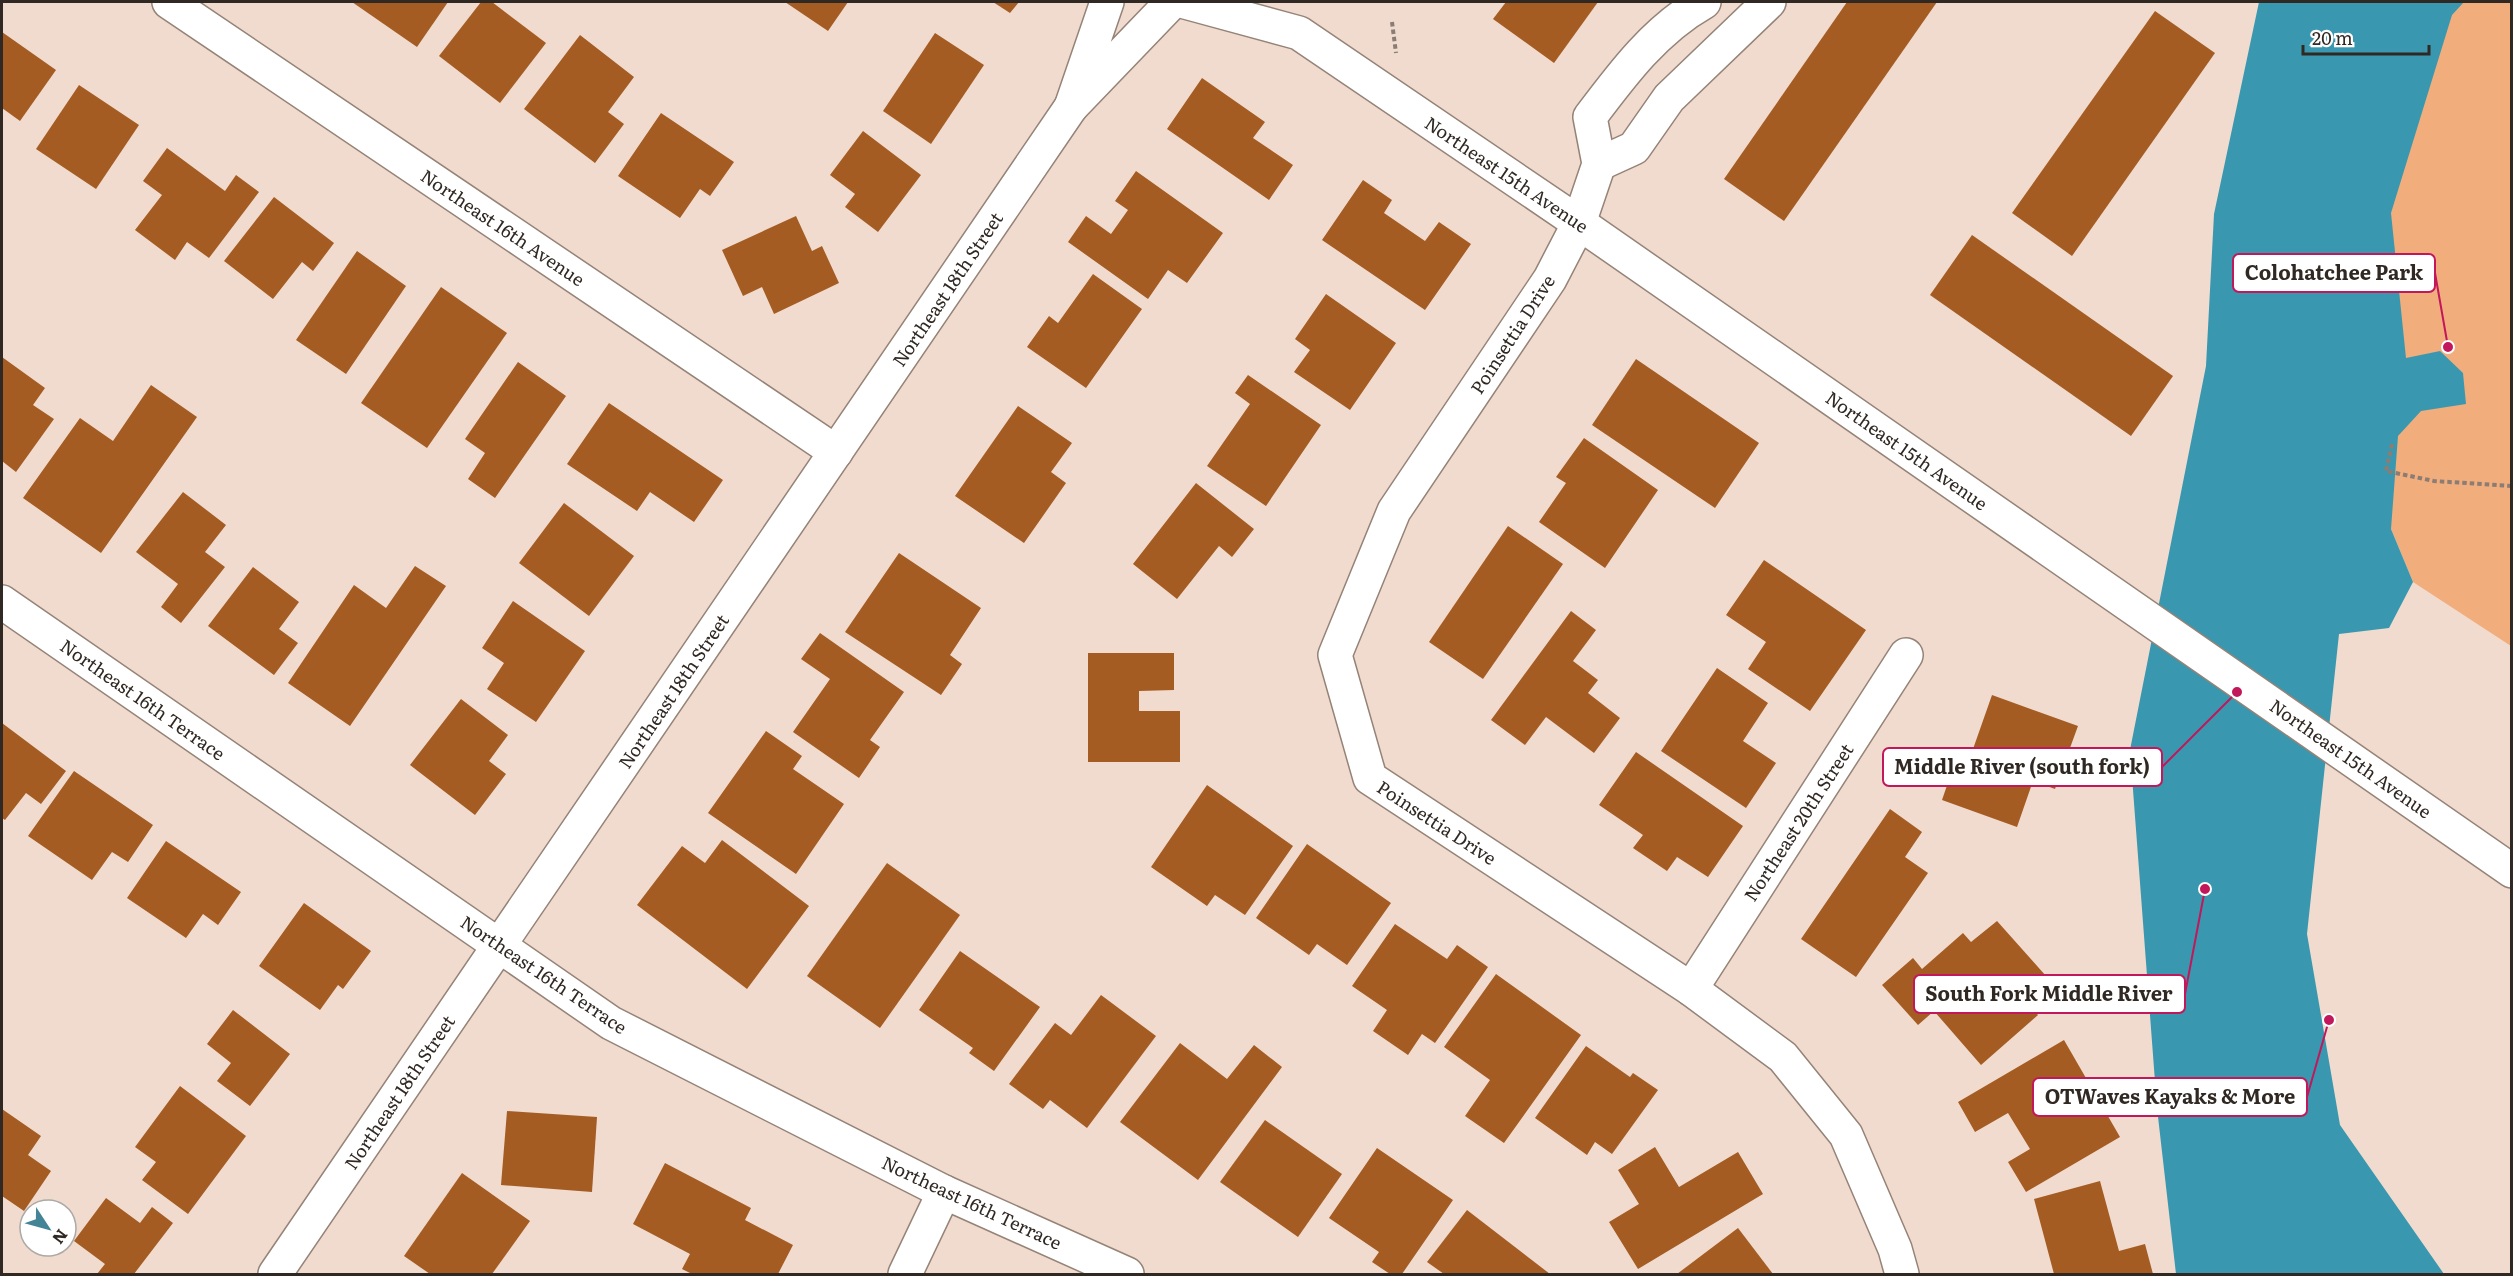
<svg xmlns="http://www.w3.org/2000/svg" width="2513" height="1276" viewBox="0 0 2513 1276" font-family="Literata,serif">
	<rect width="100%" height="100%" fill="#f0dbce"/>
	<!-- green -->
	<polygon fill="#f2ad7d" points="2413,2 2511,2 2511,646 2413,582 2391,529 2378,165"/>
	<!-- water -->
	<polygon fill="#3998af" points="2259,2 2464,2 2452,15 2391,213 2406,358 2440,351 2463,373 2466,404 2421,411 2398,436 2391,529 2413,582 2389,628 2339,634 2307,934 2340,1125 2444,1274 2176,1274 2157,1108 2130,750 2206,366 2214,214"/>
	<!-- building -->
	<g fill="#a45c23">
		<polygon points="352,2 448,2 417,47"/>
		<polygon points="481,2 492,2 546,43 500,103 439,56"/>
		<polygon points="785,2 848,2 828,31"/>
		<polygon points="993,2 1019,2 1010,13"/>
		<polygon points="1506,2 1598,2 1554,63 1493,19"/>
		<polygon points="1847,2 1937,2 1784,221 1724,179"/>
		<polygon points="2155,11 2215,53 2072,256 2012,213"/>
		<polygon points="2,32 56,70 20,121 2,108"/>
		<polygon points="935,33 984,65 931,144 883,111"/>
		<polygon points="580,35 634,77 608,112 624,124 595,163 524,109"/>
		<polygon points="1202,78 1265,122 1253,138 1293,165 1269,200 1167,129"/>
		<polygon points="79,85 139,125 96,189 36,149"/>
		<polygon points="661,113 734,162 710,196 700,189 680,218 618,176"/>
		<polygon points="863,131 921,175 878,232 845,207 855,194 830,175"/>
		<polygon points="167,148 225,191 236,175 259,192 209,258 187,242 175,260 135,230 162,195 143,181"/>
		<polygon points="1136,171 1223,233 1187,283 1168,270 1148,299 1068,242 1086,216 1111,234 1128,210 1115,201"/>
		<polygon points="1363,180 1392,200 1384,213 1425,241 1439,222 1471,244 1425,310 1322,240"/>
		<polygon points="274,197 334,243 313,271 302,262 273,299 224,261"/>
		<polygon points="796,216 812,251 822,246 839,283 774,314 762,287 743,296 722,250"/>
		<polygon points="1972,235 2173,376 2131,436 1930,295"/>
		<polygon points="357,251 406,286 346,374 296,340"/>
		<polygon points="1093,274 1142,309 1086,388 1027,347 1049,316 1058,323"/>
		<polygon points="441,287 507,333 427,448 361,403"/>
		<polygon points="1326,294 1396,343 1350,410 1294,372 1310,350 1295,339"/>
		<polygon points="2,357 45,388 33,405 54,419 16,472 2,461"/>
		<polygon points="1636,359 1759,443 1715,508 1592,425"/>
		<polygon points="518,362 566,396 495,498 468,479 485,453 465,439"/>
		<polygon points="1248,375 1321,425 1266,506 1207,466 1250,404 1235,393"/>
		<polygon points="151,385 197,417 101,553 23,498 80,418 113,441"/>
		<polygon points="609,403 723,480 694,522 650,492 637,511 567,464"/>
		<polygon points="1018,406 1072,443 1051,472 1066,483 1024,543 955,496"/>
		<polygon points="1584,438 1658,490 1605,568 1539,522 1566,483 1556,477"/>
		<polygon points="1196,483 1254,529 1232,557 1219,546 1177,599 1133,564"/>
		<polygon points="183,492 226,525 205,552 225,567 181,623 161,607 178,584 136,552"/>
		<polygon points="564,503 634,556 589,616 519,563"/>
		<polygon points="1508,526 1563,564 1483,679 1429,642"/>
		<polygon points="899,553 981,608 950,655 962,664 941,695 845,632"/>
		<polygon points="1764,560 1866,630 1810,711 1748,669 1766,642 1726,615"/>
		<polygon points="415,566 446,586 350,726 288,683 354,585 386,608"/>
		<polygon points="253,567 299,602 279,629 298,643 274,675 208,626"/>
		<polygon points="513,601 585,651 536,722 487,689 504,663 482,648"/>
		<polygon points="1571,611 1596,630 1573,661 1598,680 1588,693 1620,718 1594,753 1546,717 1525,745 1491,720"/>
		<polygon points="820,633 904,692 870,740 880,747 859,778 793,732 830,679 801,659"/>
		<polygon points="1088,653 1174,653 1174,690 1139,691 1139,711 1180,711 1180,762 1088,762"/>
		<polygon points="1717,668 1768,703 1743,741 1776,763 1746,808 1661,751"/>
		<polygon points="1992,695 2078,726 2055,789 2033,781 2017,827 1942,800 1954,765 1966,769"/>
		<polygon points="461,699 508,735 489,761 506,774 475,815 410,765"/>
		<polygon points="2,723 66,771 41,804 26,793 5,820 2,818"/>
		<polygon points="766,731 802,756 793,769 844,804 796,874 708,813"/>
		<polygon points="1636,752 1743,826 1708,877 1677,857 1667,871 1633,848 1643,835 1599,805"/>
		<polygon points="74,771 153,825 128,862 112,852 92,880 28,836"/>
		<polygon points="1207,785 1293,846 1245,915 1215,895 1207,906 1151,867"/>
		<polygon points="1890,809 1922,832 1905,857 1928,873 1856,977 1801,939"/>
		<polygon points="722,840 809,906 747,989 637,905 682,846 705,863"/>
		<polygon points="166,841 241,892 218,925 203,914 186,938 127,898"/>
		<polygon points="1307,844 1391,903 1347,965 1317,944 1309,955 1256,918"/>
		<polygon points="887,863 960,915 880,1028 807,976"/>
		<polygon points="304,903 371,951 343,989 338,985 320,1010 259,966"/>
		<polygon points="1997,921 2046,976 2023,998 2038,1015 1981,1065 1934,1011 1918,1025 1882,985 1913,958 1922,969 1963,933 1971,942"/>
		<polygon points="1395,924 1447,959 1457,945 1488,967 1435,1043 1422,1034 1408,1055 1373,1031 1387,1010 1352,986"/>
		<polygon points="960,951 1040,1007 994,1071 969,1053 973,1048 919,1010"/>
		<polygon points="1496,974 1581,1035 1504,1143 1465,1116 1490,1080 1444,1047"/>
		<polygon points="1101,995 1156,1036 1087,1128 1050,1100 1043,1109 1009,1084 1055,1023 1071,1035"/>
		<polygon points="233,1010 290,1054 250,1106 217,1081 231,1063 207,1044"/>
		<polygon points="2064,1040 2120,1137 2026,1192 2008,1162 2030,1149 2008,1113 1975,1132 1958,1102"/>
		<polygon points="1180,1043 1227,1079 1254,1045 1282,1067 1198,1180 1120,1122"/>
		<polygon points="1586,1046 1630,1077 1633,1073 1658,1090 1612,1154 1595,1142 1587,1155 1535,1118"/>
		<polygon points="180,1086 246,1136 188,1214 142,1180 156,1162 135,1147"/>
		<polygon points="2,1109 41,1136 28,1155 51,1171 24,1211 2,1196"/>
		<polygon points="507,1111 597,1117 592,1192 501,1185"/>
		<polygon points="1265,1120 1342,1174 1298,1237 1220,1182"/>
		<polygon points="1655,1147 1679,1187 1738,1152 1763,1194 1638,1269 1609,1222 1639,1204 1618,1170"/>
		<polygon points="1377,1148 1453,1200 1402,1274 1390,1274 1372,1262 1379,1252 1329,1218"/>
		<polygon points="665,1163 751,1208 745,1220 793,1245 778,1274 692,1274 682,1269 690,1254 633,1224"/>
		<polygon points="462,1173 530,1221 492,1274 430,1274 404,1256"/>
		<polygon points="2100,1181 2119,1251 2145,1244 2153,1274 2054,1274 2034,1199"/>
		<polygon points="106,1198 140,1223 152,1207 173,1223 134,1274 97,1274 105,1264 74,1241"/>
		<polygon points="1467,1210 1550,1274 1444,1274 1427,1262"/>
		<polygon points="1738,1228 1773,1274 1677,1274"/>
	</g>
	<g fill="none" stroke-linecap="round" stroke-linejoin="round">
		<defs>
			<g id="minor">
				<polyline points="169,2 836,452"/>
				<polyline points="1107,2 1071,107 1171,3"/>
				<path d="M1704 2C1656 29 1623 73 1590 117L1599 164 1579 223 1550 279 1394 511 1335 655 1370 778 1691 989 1783 1057 1846 1135 1895 1249 1902 1274"/>
				<polyline points="1599,164 1634,148 1669,98 1769,2"/>
				<polyline points="2,602 611,1023 944,1192 1127,1274"/>
				<polyline points="1691,989 1906,655"/>
				<polyline points="275,1274 1071,107"/>
				<polyline points="905,1274 944,1192"/>
			</g>
			<polyline id="tertiary" points="1185,2 1299,33 1579,223 2512,871"/>
		</defs>
		<!-- minor casing -->
		<use href="#minor" stroke="#958377" stroke-width="36"/>
		<!-- tertiary casing -->
		<use href="#tertiary" stroke="#958377" stroke-width="36"/>
		<!-- path -->
		<g stroke="#8b7d74" stroke-width="4" stroke-dasharray="4.5 3" stroke-linecap="butt">
			<polyline points="1392,22 1396,53"/>
			<polyline points="2392,444 2386,471 2434,481 2512,486"/>
		</g>
		<!-- minor -->
		<use href="#minor" stroke="#fff" stroke-width="33"/>
		<!-- tertiary -->
		<use href="#tertiary" stroke="#fff" stroke-width="33"/>
	</g>
	<g text-anchor="middle" dominant-baseline="central" stroke-width="6" stroke-linejoin="round" paint-order="stroke">
		<!-- street labels -->
		<g font-size="18" fill="#302823" stroke="#fff">
			<text transform="translate(1507 174) rotate(34)">Northeast 15th Avenue</text>
			<text transform="translate(503 227) rotate(34)">Northeast 16th Avenue</text>
			<text transform="translate(947 289) rotate(-56)">Northeast 18th Street</text>
			<text transform="translate(1512 334) rotate(-57)">Poinsettia Drive</text>
			<text transform="translate(1907 450) rotate(35)">Northeast 15th Avenue</text>
			<text transform="translate(673 691) rotate(-56)">Northeast 18th Street</text>
			<text transform="translate(143 699) rotate(35)">Northeast 16th Terrace</text>
			<text transform="translate(2351 758) rotate(35)">Northeast 15th Avenue</text>
			<text transform="translate(1437 822) rotate(33)">Poinsettia Drive</text>
			<text transform="translate(1798 822) rotate(-57)">Northeast 20th Street</text>
			<text transform="translate(544 974) rotate(34)">Northeast 16th Terrace</text>
			<text transform="translate(399 1092) rotate(-56)">Northeast 18th Street</text>
			<text transform="translate(972 1202) rotate(25)">Northeast 16th Terrace</text>
		</g>
	</g>
	<!-- callouts -->
	<path fill="none" stroke="#c2185b" stroke-width="2" d="M2448 347L2435 273M2237 692L2162 767M2205 889L2185 994M2329 1020L2307 1097"/>
	<g fill="#c2185b" stroke="#fff" stroke-width="2">
		<circle cx="2448" cy="347" r="6"/>
		<circle cx="2237" cy="692" r="6"/>
		<circle cx="2205" cy="889" r="6"/>
		<circle cx="2329" cy="1020" r="6"/>
	</g>
	<g fill="#fff" stroke="#c2185b" stroke-width="2">
		<rect x="2233" y="254" width="202" height="38" rx="6"/>
		<rect x="1883" y="748" width="279" height="38" rx="6"/>
		<rect x="1914" y="975" width="271" height="38" rx="6"/>
		<rect x="2033" y="1078" width="274" height="38" rx="6"/>
	</g>
	<g font-size="20" text-anchor="middle" font-weight="bold" fill="#302823">
		<text x="2334" y="280">Colohatchee Park</text>
		<text x="2022" y="774">Middle River (south fork)</text>
		<text x="2049" y="1001">South Fork Middle River</text>
		<text x="2170" y="1104">OTWaves Kayaks &amp; More</text>
	</g>
	<!-- border -->
	<rect width="2513" height="1276" fill="none" stroke="#302823" stroke-width="6"/>
	<!-- north arrow -->
	<g transform="translate(48 1228) rotate(126)"><circle r="28" fill="#ffffff" stroke="#aca9a7" stroke-width="1.5"/>
	<path d="M0-4.5L10 22L0 15L-10 22Z" fill="#438596"/>
	<text y="-9" font-size="16" font-weight="bold" text-anchor="middle" fill="#302823">N</text>
	</g>
	<!-- scale -->
	<path d="M2303 45v9h126v-9" fill="none" stroke="#302823" stroke-width="3"/>
	<text x="2312" y="45" font-size="18" fill="#302823" stroke="#ffffff" stroke-width="4.5" paint-order="stroke">20 m</text>
</svg>
